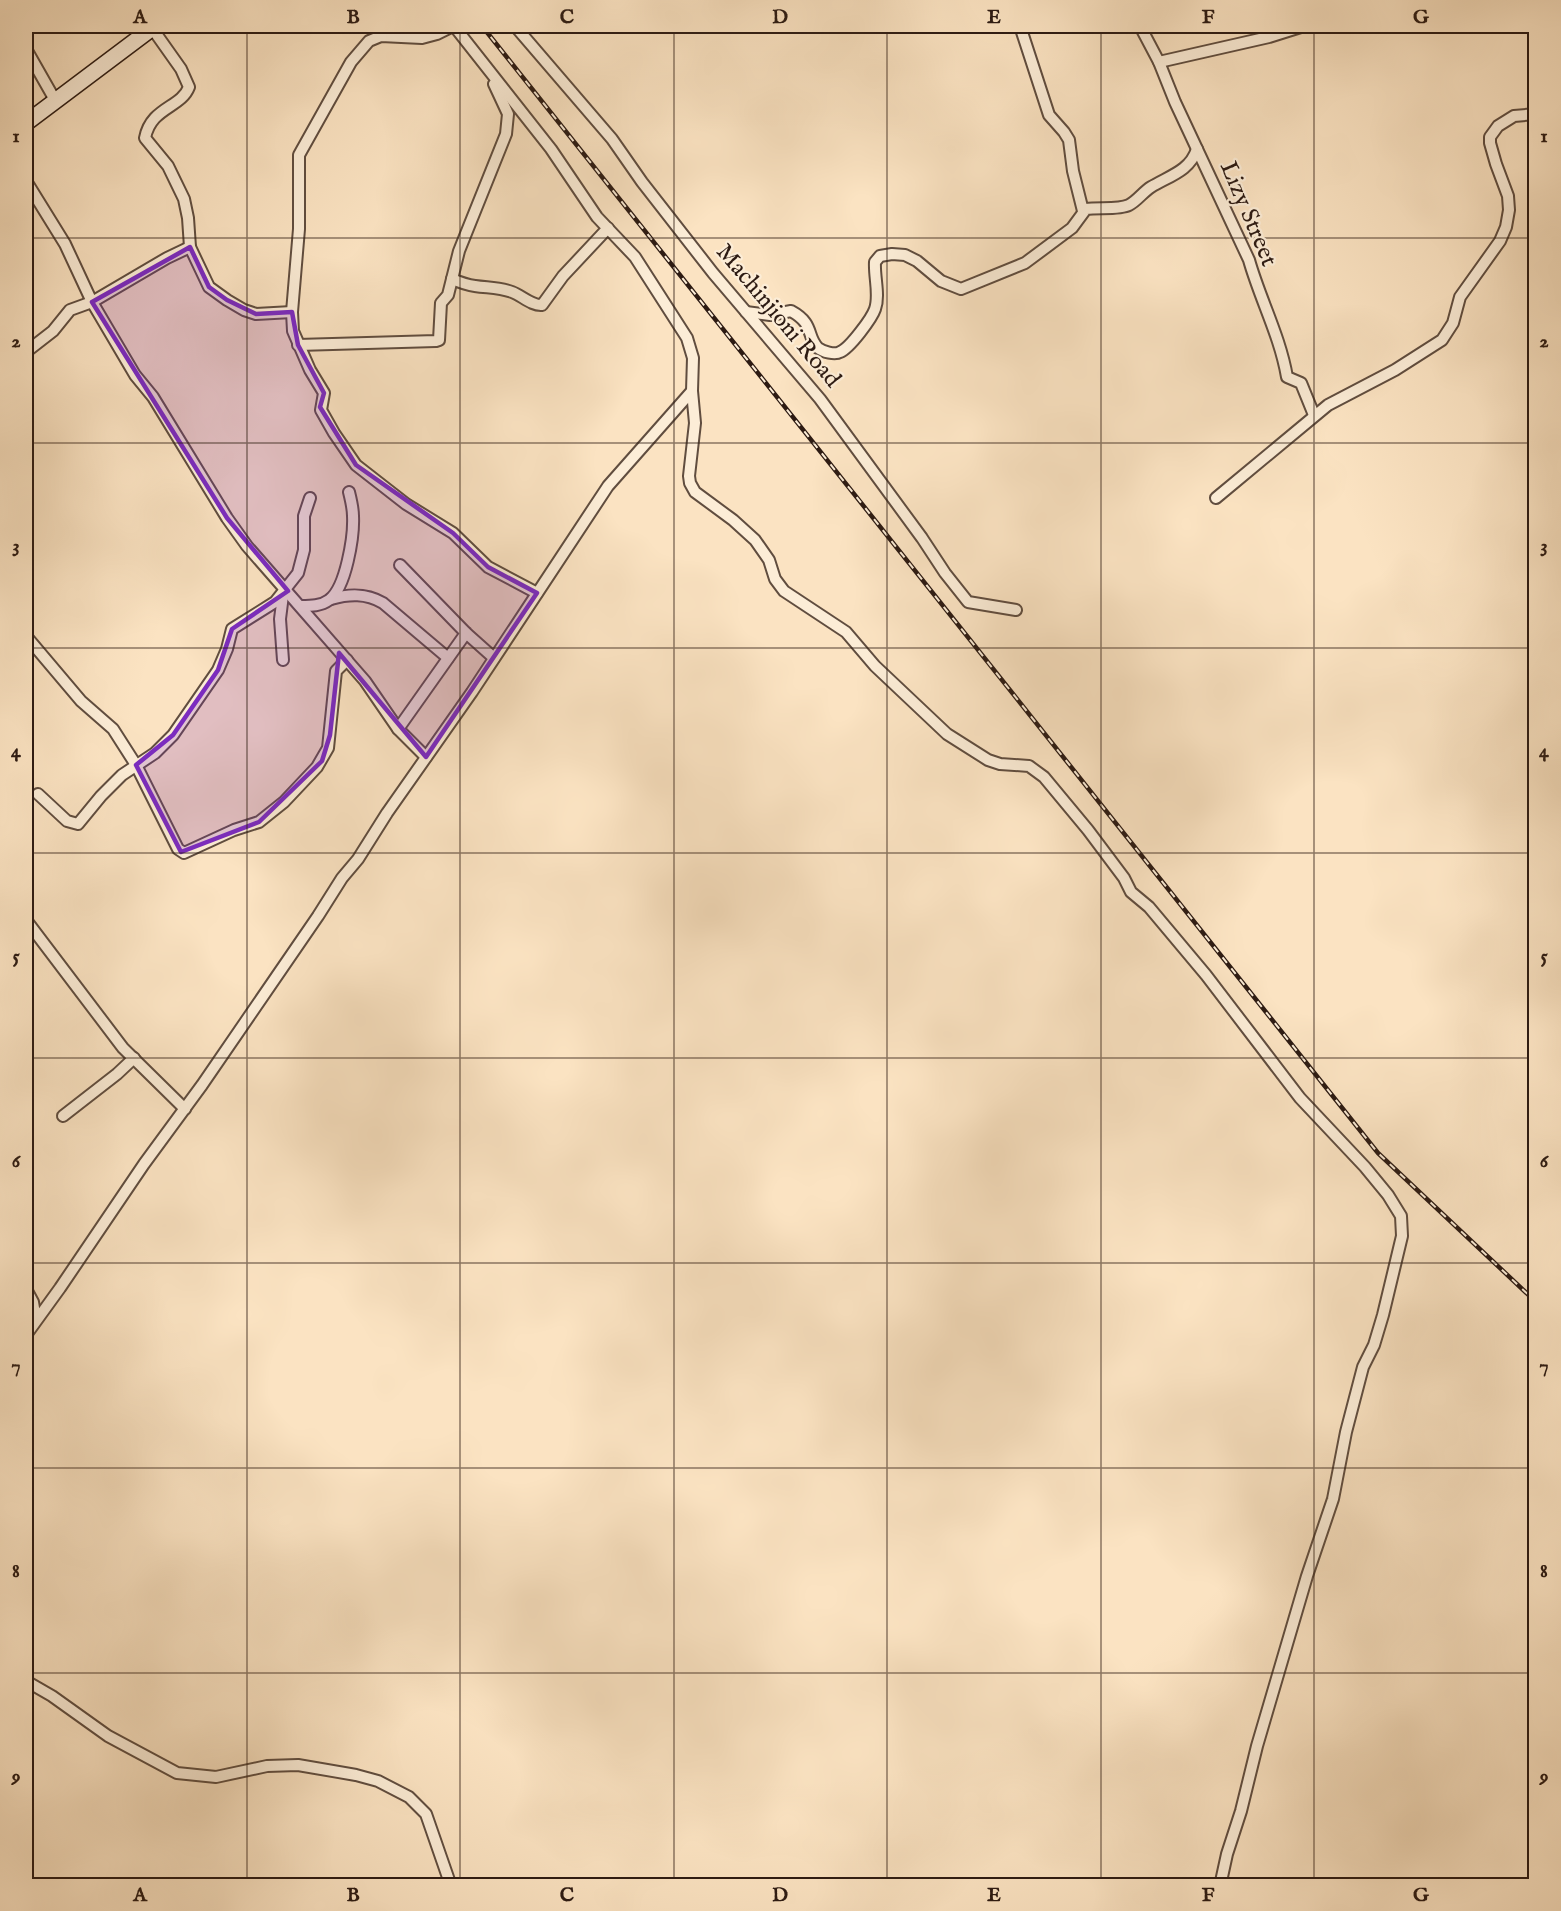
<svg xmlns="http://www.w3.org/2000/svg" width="1561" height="1911" viewBox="0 0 1561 1911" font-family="'IM FELL English',serif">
	<rect width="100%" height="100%" fill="#fbe3c2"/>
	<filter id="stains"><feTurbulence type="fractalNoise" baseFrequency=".00333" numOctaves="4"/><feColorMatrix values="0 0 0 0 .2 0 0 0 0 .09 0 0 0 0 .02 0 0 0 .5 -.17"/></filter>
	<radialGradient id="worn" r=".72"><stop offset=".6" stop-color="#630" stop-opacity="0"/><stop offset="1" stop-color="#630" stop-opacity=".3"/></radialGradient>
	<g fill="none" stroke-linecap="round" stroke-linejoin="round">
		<defs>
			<g id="street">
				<polyline points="453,26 437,34 422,38 381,36 369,41 351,62 299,155 299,229 292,312 293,331 310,370 324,393 321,410 334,433 356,465 406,504 453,533 488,567 537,593"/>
				<polyline points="515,26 612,139 642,182 713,273 820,399 922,538 945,573 968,602 1016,610"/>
				<polyline points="1020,26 1049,115 1064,132 1069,140 1073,171 1083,211"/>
				<path d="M1140 26 1159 62 1175 102 1249 260C1260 299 1280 336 1287 377L1301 383 1314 415"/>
				<path d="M152 28 181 69 189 87C181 108 151 107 145 138L168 166 184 199 188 218 190 247 209 287 227 300 244 310 256 314 292 312"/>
				<polyline points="26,49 55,100"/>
				<polyline points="1159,62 1269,37 1304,26"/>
				<polyline points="26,181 65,244 92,302 135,375 153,397 227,518 247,546 365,681 398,729 426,757"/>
				<path d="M452 279C459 282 467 285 475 286 488 288 498 287 512 292 521 295 532 306 542 305L563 276 608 228"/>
				<path d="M746 312 770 315 791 311C815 324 806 336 818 348 823 352 835 355 840 352 850 348 872 318 875 309 880 295 874 277 875 262L880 256 892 254 905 255 917 261 941 281 961 289 1025 263 1072 228 1086 209C1098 207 1119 210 1129 205 1137 201 1143 192 1151 187 1169 176 1190 171 1197 149"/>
				<polyline points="298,345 436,341 439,340 441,303 448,295 459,251 506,134 508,114 494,84"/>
				<polyline points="26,352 53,331 70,310 92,302 167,258 190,247"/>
				<polyline points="692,391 695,423 689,476 690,483 695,492 733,520 755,540 769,560 775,579 784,591 846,632 875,666 947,734 988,760 1000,764 1029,766 1044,777 1088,830 1124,878 1131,892 1149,907 1206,975 1300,1098 1365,1167 1388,1195 1401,1216 1402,1236 1383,1315 1374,1345 1363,1367 1346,1432 1333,1499 1307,1576 1257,1746 1241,1811 1227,1854 1220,1886"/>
				<polyline points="1216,498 1328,405 1395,370 1442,340 1453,323 1460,297 1500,241 1506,227 1509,210 1508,196 1496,164 1490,143 1490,137 1498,126 1514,116 1536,114"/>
				<polyline points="400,565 466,633 494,658"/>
				<polyline points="283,595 280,619 283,660"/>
				<path d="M331 599C349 594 366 593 383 603L448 658"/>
				<path d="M301 606C311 606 321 606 329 600 346 588 354 536 353 516 353 508 351 500 349 492"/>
				<polyline points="26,636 81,701 113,729 136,765 178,849 184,853 234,830 259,822 284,802 317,767 328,748 336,671 347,660"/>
				<polyline points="398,729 466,633"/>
				<polyline points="38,794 67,821 78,824 101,796 122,775 155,753 173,735 218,670 227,649 232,629 275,602 298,573 304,550 304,516 310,498"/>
				<polyline points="26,920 123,1048 185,1109"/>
				<polyline points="63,1116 117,1074 134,1058"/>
				<polyline points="26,1289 33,1302 36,1320"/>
				<polyline points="26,1335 60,1288 144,1164 202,1085 318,916 342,878 358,859 387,813 472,692 608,486 692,391 693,358 687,338 635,257 597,217 551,149 454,26"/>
				<polyline points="26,1681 52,1696 108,1736 177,1773 216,1777 267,1766 298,1765 356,1775 378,1781 409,1797 426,1814 451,1886"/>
			</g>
			<polyline id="secondary" points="26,123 155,26"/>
		</defs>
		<!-- street casing -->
		<use href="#street" stroke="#604d3f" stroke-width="14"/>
		<!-- secondary casing -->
		<use href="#secondary" stroke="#2d1b13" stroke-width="18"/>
		<!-- street -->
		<use href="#street" stroke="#fcedd7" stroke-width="10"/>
		<!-- secondary -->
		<use href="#secondary" stroke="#fcedd7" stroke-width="15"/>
		<defs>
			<polyline id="rail" points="482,26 1378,1153 1536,1302"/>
		</defs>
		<!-- rail casing -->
		<use href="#rail" stroke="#2d1b13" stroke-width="4.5"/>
		<!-- rail -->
		<use href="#rail" stroke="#fcedd7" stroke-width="2" stroke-dasharray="7" stroke-linecap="butt"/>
	</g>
	<!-- marked area -->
	<path fill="#7b2cbf" fill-opacity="0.2" stroke="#7b2cbf" stroke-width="4.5" stroke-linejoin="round" d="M190 247 209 287 227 300 256 314 292 312 298 345 324 393 320 407 356 465 453 533 488 567 537 593 426 757 339 653 330 735 322 761 259 822 181 852 136 765 173 735 218 670 232 629 288 591 227 518 92 302Z"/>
	<!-- grid -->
	<path fill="none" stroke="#2d1b13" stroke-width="1.5" stroke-opacity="0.55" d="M247 26V1886M460 26V1886M674 26V1886M887 26V1886M1101 26V1886M1314 26V1886M26 238H1536M26 443H1536M26 648H1536M26 853H1536M26 1058H1536M26 1263H1536M26 1468H1536M26 1673H1536"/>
	<g text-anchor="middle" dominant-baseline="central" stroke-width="4.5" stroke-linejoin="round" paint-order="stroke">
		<!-- street labels -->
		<g font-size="24" fill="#2d1b13" stroke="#fcedd7">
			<text transform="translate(1248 214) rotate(67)">Lizy Street</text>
			<text transform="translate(778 316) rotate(50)">Machinjioni Road</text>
		</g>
	</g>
	<!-- margin -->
	<rect width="1561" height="1911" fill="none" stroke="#fbe3c2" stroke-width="66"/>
	<rect x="33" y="33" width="1495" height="1845" fill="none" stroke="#2d1b13" stroke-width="2"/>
	<g font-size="20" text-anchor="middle" font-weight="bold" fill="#2d1b13">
		<text x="140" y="23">A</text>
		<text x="353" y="23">B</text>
		<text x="567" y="23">C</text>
		<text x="780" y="23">D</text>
		<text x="994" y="23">E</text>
		<text x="1208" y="23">F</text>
		<text x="1421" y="23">G</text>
		<text x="16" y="142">1</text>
		<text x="1544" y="142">1</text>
		<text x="16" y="347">2</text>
		<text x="1544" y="347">2</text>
		<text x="16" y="552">3</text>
		<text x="1544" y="552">3</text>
		<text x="16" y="757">4</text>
		<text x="1544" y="757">4</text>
		<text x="16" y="962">5</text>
		<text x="1544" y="962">5</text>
		<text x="16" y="1167">6</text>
		<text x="1544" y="1167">6</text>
		<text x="16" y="1372">7</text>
		<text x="1544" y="1372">7</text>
		<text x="16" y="1577">8</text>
		<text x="1544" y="1577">8</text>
		<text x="16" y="1782">9</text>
		<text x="1544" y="1782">9</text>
		<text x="140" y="1901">A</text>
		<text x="353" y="1901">B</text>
		<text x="567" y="1901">C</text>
		<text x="780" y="1901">D</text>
		<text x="994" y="1901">E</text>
		<text x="1208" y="1901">F</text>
		<text x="1421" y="1901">G</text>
	</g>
	<rect width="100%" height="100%" filter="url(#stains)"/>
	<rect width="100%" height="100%" fill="url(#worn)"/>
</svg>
